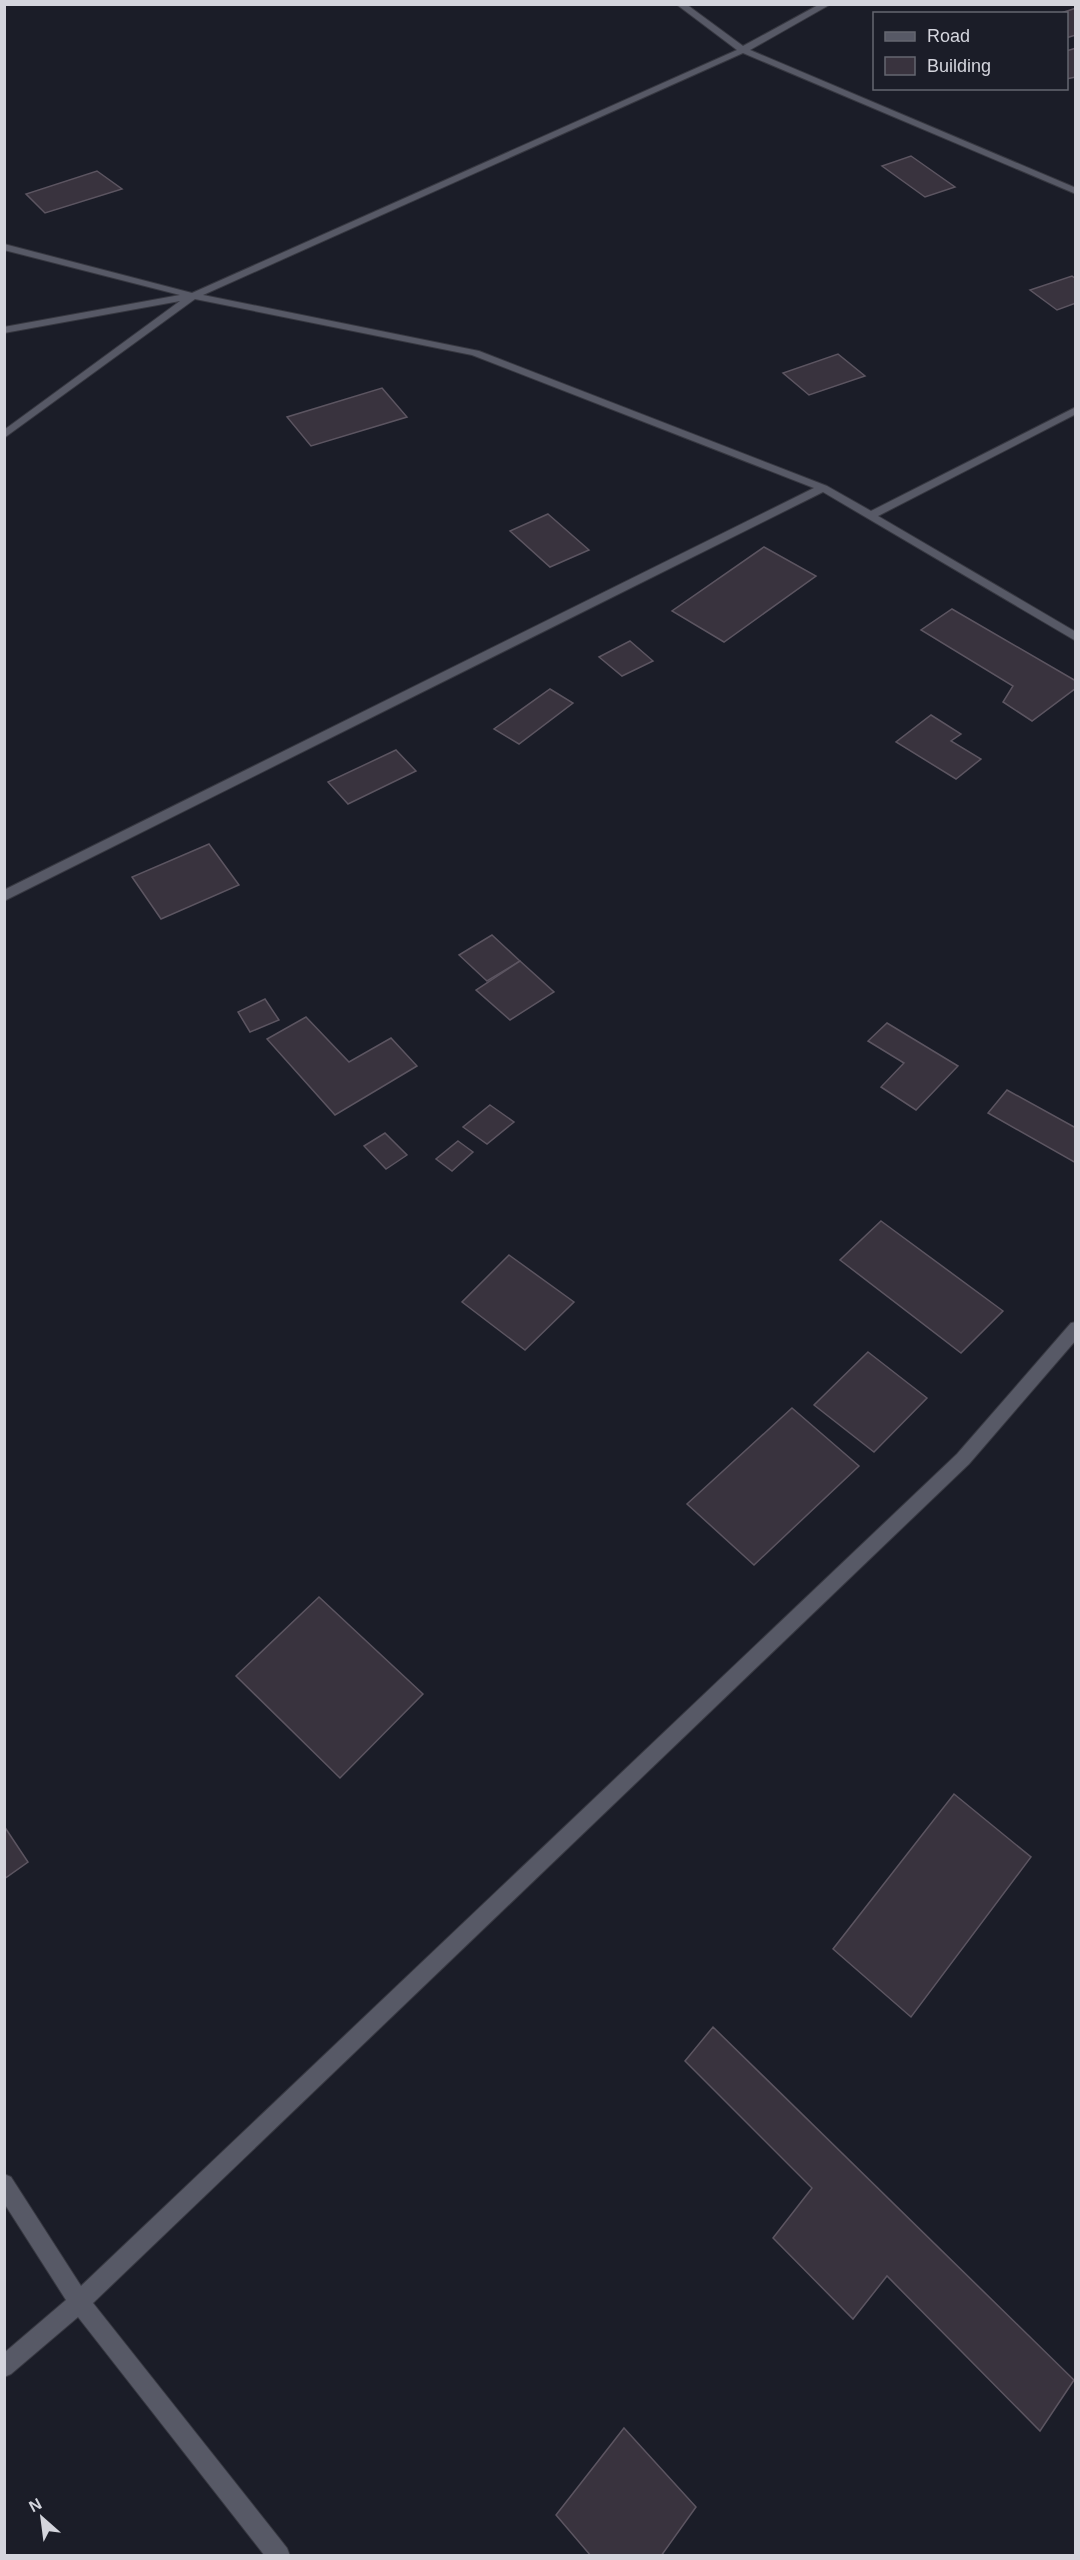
<svg xmlns="http://www.w3.org/2000/svg" width="1080" height="2560" viewBox="0 0 1080 2560" font-family="Helvetica,sans-serif">
	<rect width="100%" height="100%" fill="#1b1d28"/>
	<!-- building -->
	<g fill="#39333e" stroke="#5c5561" stroke-width="1.5">
		<polygon points="1076,8 1076,35 1066,38 1066,14 1058,14"/>
		<polygon points="1076,48 1076,77 1066,79 1066,51"/>
		<polygon points="911,156 955,187 925,197 882,166"/>
		<polygon points="97,171 122,189 45,213 26,194"/>
		<polygon points="1072,276 1076,279 1076,303 1057,310 1030,290"/>
		<polygon points="838,354 865,376 809,395 783,373"/>
		<polygon points="382,388 407,417 311,446 287,417"/>
		<polygon points="548,514 589,550 550,567 510,531"/>
		<polygon points="764,547 816,576 724,642 672,611"/>
		<polygon points="952,609 1076,681 1076,688 1032,721 1003,702 1013,686 921,630"/>
		<polygon points="630,641 653,661 622,676 599,657"/>
		<polygon points="550,689 573,703 519,744 494,729"/>
		<polygon points="931,715 961,734 951,741 981,759 956,779 896,742"/>
		<polygon points="396,750 416,771 348,804 328,782"/>
		<polygon points="209,844 239,885 161,919 132,877"/>
		<polygon points="492,935 520,961 487,981 459,955"/>
		<polygon points="520,961 554,992 510,1020 476,990"/>
		<polygon points="265,999 279,1020 250,1032 238,1012"/>
		<polygon points="306,1017 349,1062 391,1038 417,1066 335,1115 267,1039"/>
		<polygon points="887,1023 958,1066 916,1110 881,1087 904,1063 868,1041"/>
		<polygon points="1007,1090 1076,1128 1076,1163 988,1113"/>
		<polygon points="490,1105 514,1122 487,1144 463,1127"/>
		<polygon points="385,1133 407,1155 386,1169 364,1146"/>
		<polygon points="458,1141 473,1152 452,1171 436,1159"/>
		<polygon points="881,1221 1003,1311 961,1353 840,1260"/>
		<polygon points="509,1255 574,1302 525,1350 462,1302"/>
		<polygon points="868,1352 927,1398 874,1452 814,1405"/>
		<polygon points="792,1408 859,1466 754,1565 687,1504"/>
		<polygon points="319,1597 423,1694 340,1778 236,1676"/>
		<polygon points="954,1794 1031,1857 911,2017 833,1949"/>
		<polygon points="4,1826 28,1862 4,1879"/>
		<polygon points="713,2027 1074,2380 1040,2431 887,2276 853,2319 773,2238 812,2188 685,2061"/>
		<polygon points="624,2428 696,2507 661,2556 591,2556 556,2515"/>
	</g>
	<g fill="none" stroke-linecap="round" stroke-linejoin="round">
		<defs>
			<g id="minor">
				<polygon points="676,4 686,4 743,46 820,4 831,4 750,50 1076,188 1076,194 743,53 203,295 479,351 827,486 871,511 1076,407 1076,414 878,516 1076,632 1076,641 823,492 4,901 4,890 814,488 472,355 195,299 4,438 4,430 180,301 4,333 4,327 180,295 4,250 4,244 192,293 737,50"/>
				<polygon points="1076,1322 1076,1340 969,1464 93,2303 287,2548 290,2556 265,2556 78,2317 11,2374 4,2377 4,2353 66,2300 4,2203 4,2174 11,2177 81,2286 957,1454 1071,1323"/>
			</g>
		</defs>
		<!-- minor casing -->
		<use href="#minor" stroke="#373841" stroke-width="2"/>
		<!-- minor -->
		<use href="#minor" fill="#575966" fill-rule="evenodd"/>
	</g>
	<!-- border -->
	<rect width="1080" height="2560" fill="none" stroke="#d4d5dd" stroke-width="12"/>
	<!-- legend -->
	<rect x="873" y="12" width="195" height="78" fill="#1b1d28" stroke="#656770" stroke-width="1.5"/>
	<rect x="885" y="32" width="30" height="9" fill="#575966" stroke="#656770" stroke-width="1.5"/>
	<text x="927" y="42" font-size="18" fill="#d4d5dd">Road</text>
	<rect x="885" y="57" width="30" height="18" fill="#39333e" stroke="#656770" stroke-width="1.5"/>
	<text x="927" y="72" font-size="18" fill="#d4d5dd">Building</text>
	<!-- north arrow -->
	<g transform="translate(42 2518) rotate(332)" stroke="#1b1d28" stroke-width="4.5" paint-order="stroke">
	<path d="M0-4.5L10 22L0 15L-10 22Z" fill="#d4d5dd"/>
	<text y="-9" font-size="16" font-weight="bold" text-anchor="middle" fill="#d4d5dd">N</text>
	</g>
</svg>
